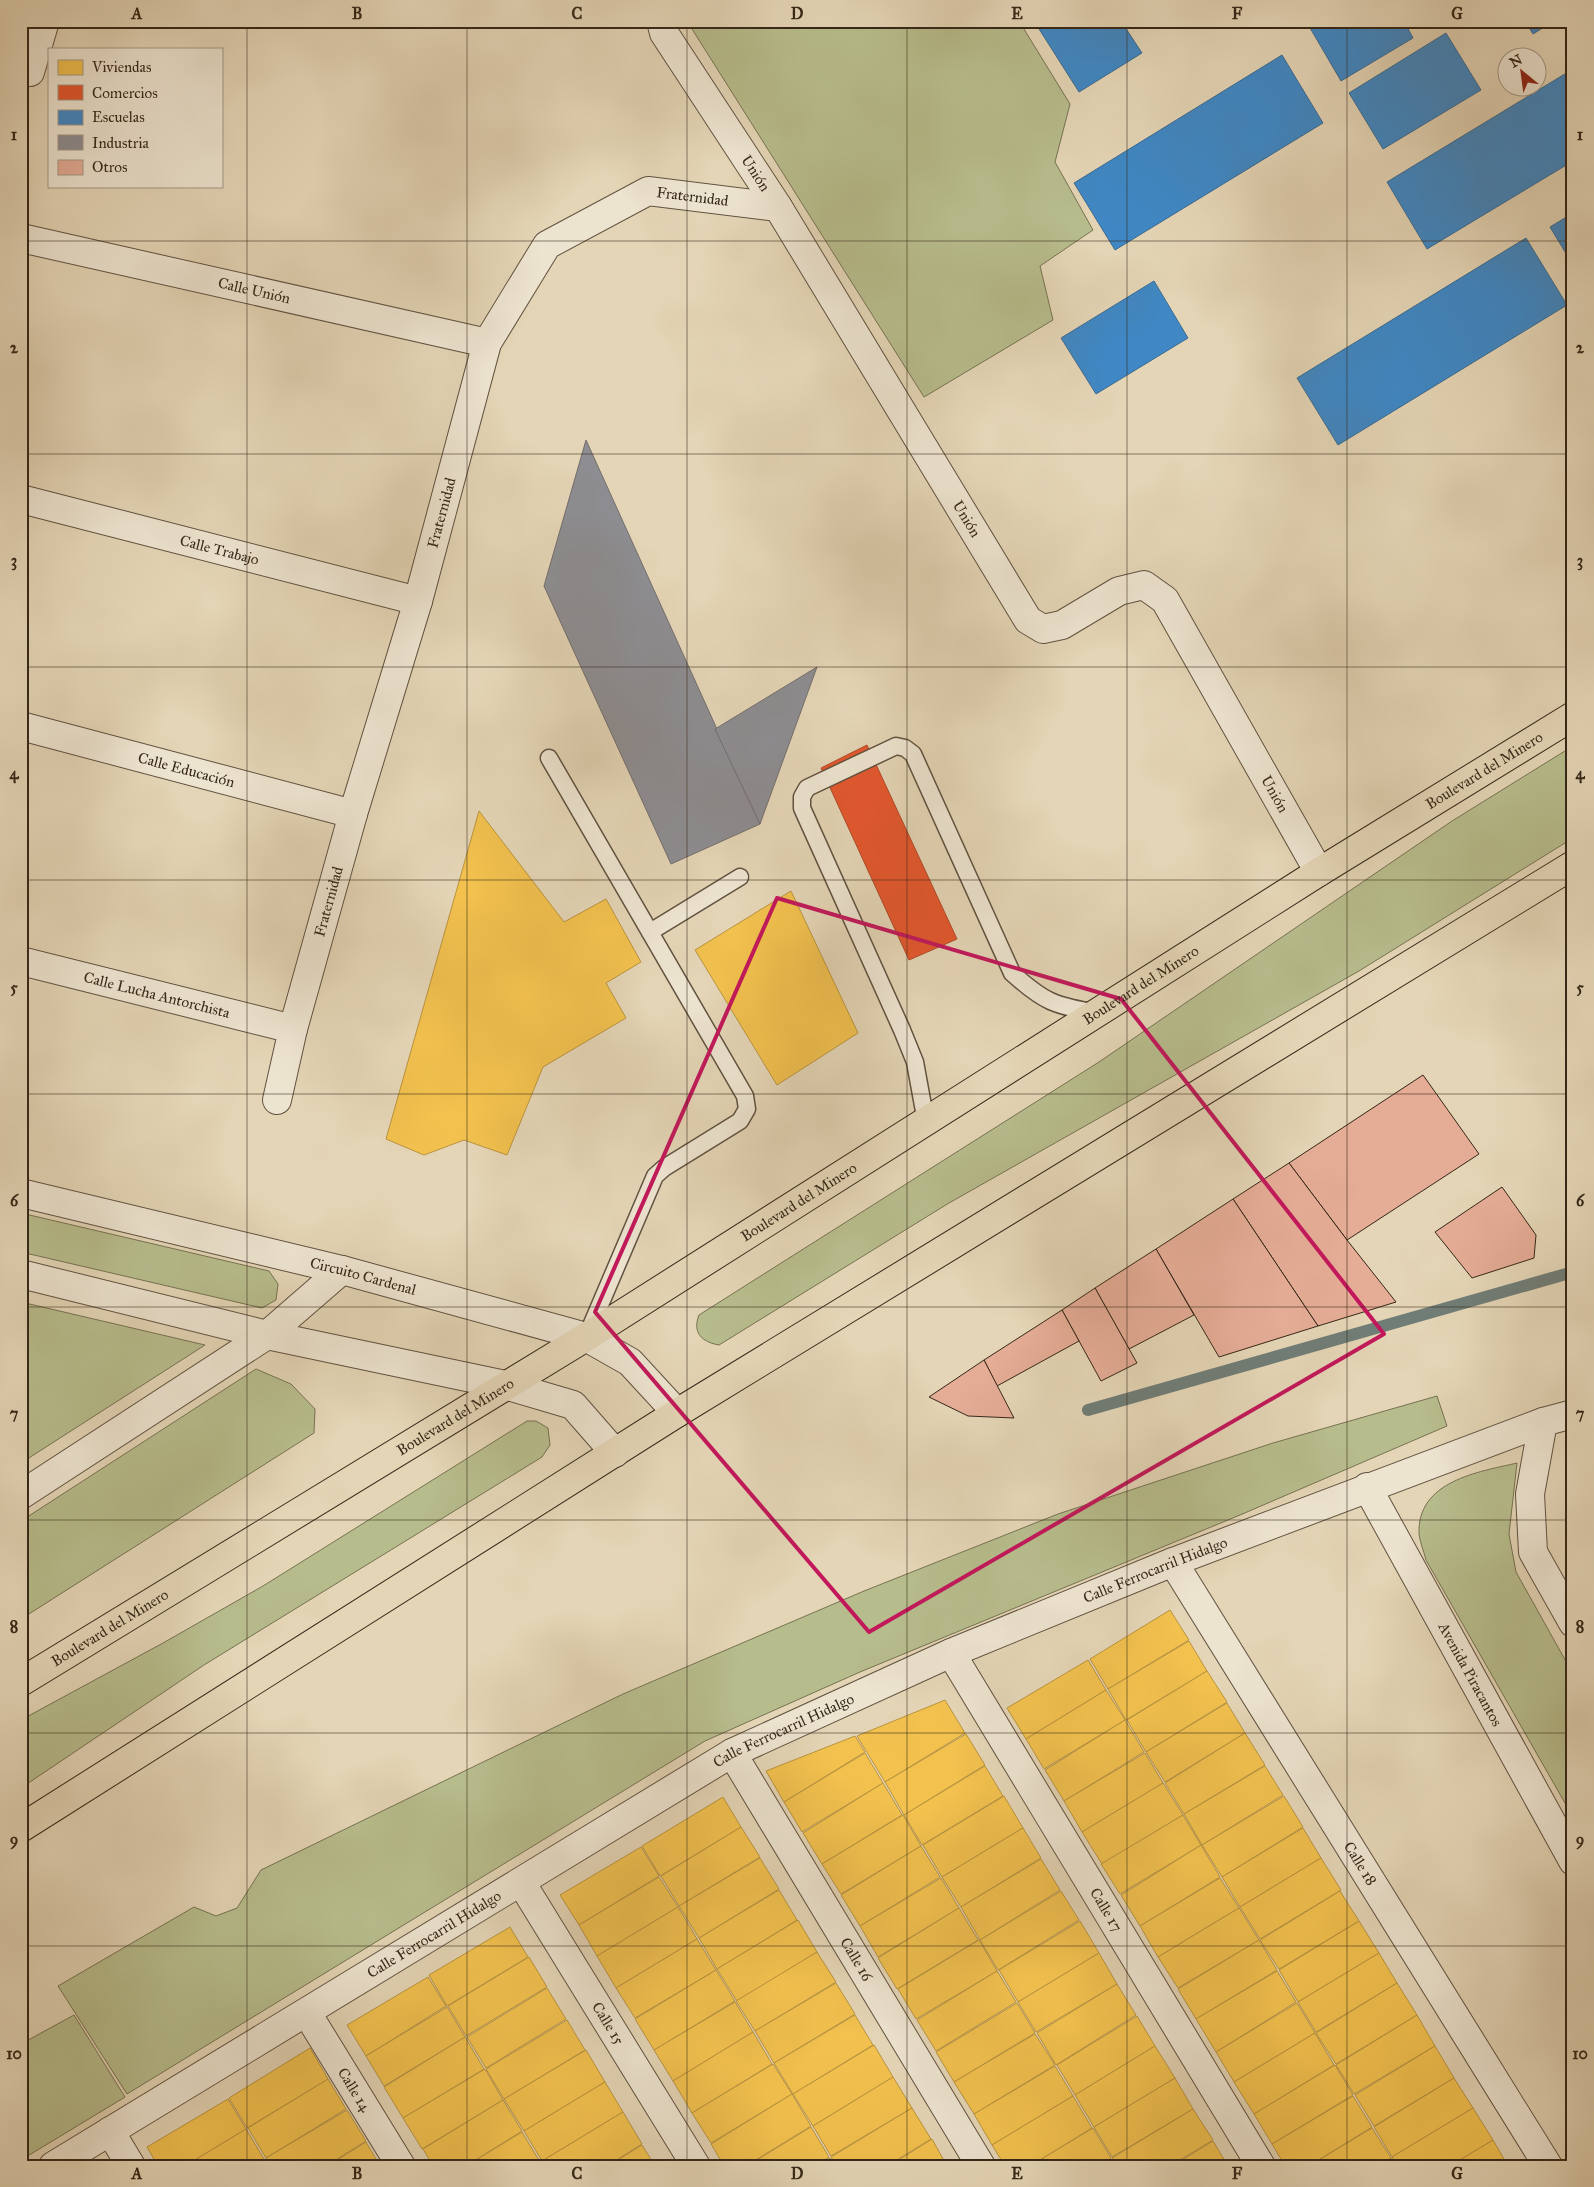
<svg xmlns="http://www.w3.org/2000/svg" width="1594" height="2187" viewBox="0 0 1594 2187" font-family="'IM FELL Great Primer',serif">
	<rect width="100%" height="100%" fill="#e4d5b6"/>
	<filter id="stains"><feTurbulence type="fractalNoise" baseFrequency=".004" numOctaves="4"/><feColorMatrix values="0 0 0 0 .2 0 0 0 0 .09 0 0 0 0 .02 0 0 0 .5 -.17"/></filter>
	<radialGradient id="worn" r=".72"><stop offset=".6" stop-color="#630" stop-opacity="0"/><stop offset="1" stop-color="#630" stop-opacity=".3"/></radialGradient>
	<!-- green -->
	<g fill="#b7bc8c" stroke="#767252">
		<polygon points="687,21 1019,21 1070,104 1055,162 1093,230 1040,266 1053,320 924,397"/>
		<path d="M1573 746V838L1359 971 949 1203 719 1345C702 1342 692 1333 699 1315L1099 1062 1452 821Z"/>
		<polygon points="21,1213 269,1271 278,1284 276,1300 262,1308 21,1252"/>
		<polygon points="21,1302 205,1345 21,1463"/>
		<polygon points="256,1369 291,1384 315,1409 314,1433 21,1619 21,1521"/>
		<polygon points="1437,1396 1447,1426 1240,1515 860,1672 705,1741 127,2094 58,1986 194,1907 216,1916 237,1908 261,1870 623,1694 864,1591 1058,1514 1273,1443"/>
		<polygon points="527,1421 536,1421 548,1428 550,1445 542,1457 204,1665 21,1788 21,1720 163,1643 263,1586"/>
		<path d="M1517 1463 1509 1534 1516 1572 1573 1674V1817L1426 1560C1424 1552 1420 1542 1419 1534 1417 1481 1478 1472 1517 1463Z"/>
		<polygon points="74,2015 125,2097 21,2160 21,2044"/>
	</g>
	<!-- homes -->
	<g fill="#f2c14e" stroke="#b9933e">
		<polygon points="479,811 564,922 606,899 641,962 606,983 626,1018 543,1067 507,1155 464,1140 424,1155 386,1139"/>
		<polygon points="791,891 858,1033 777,1085 695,950"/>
		<polygon points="1170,1610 1189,1640 1108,1689 1090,1659"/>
		<polygon points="1189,1641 1207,1671 1126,1720 1108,1689"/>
		<polygon points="1088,1660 1106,1690 1026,1739 1007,1708"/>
		<polygon points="1207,1671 1227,1702 1146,1752 1127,1720"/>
		<polygon points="1106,1690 1125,1720 1044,1769 1026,1739"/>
		<polygon points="945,1700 965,1733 885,1782 857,1736"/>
		<polygon points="1227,1703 1245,1733 1165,1782 1146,1752"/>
		<polygon points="1125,1720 1144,1752 1064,1801 1045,1770"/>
		<polygon points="1245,1733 1265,1765 1184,1814 1165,1783"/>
		<polygon points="966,1734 985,1765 904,1815 885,1782"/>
		<polygon points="855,1736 865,1752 784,1802 766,1771"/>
		<polygon points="865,1753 883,1783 802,1832 784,1802"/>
		<polygon points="1145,1753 1163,1783 1082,1832 1064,1801"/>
		<polygon points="985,1766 1003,1796 922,1845 904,1815"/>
		<polygon points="1265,1766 1283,1795 1202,1845 1184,1814"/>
		<polygon points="883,1783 902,1815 822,1864 803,1833"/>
		<polygon points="1163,1783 1183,1815 1102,1864 1082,1832"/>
		<polygon points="1004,1796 1023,1828 942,1877 923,1845"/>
		<polygon points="1284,1796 1303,1827 1222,1877 1202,1845"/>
		<polygon points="723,1797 741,1827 660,1876 642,1846"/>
		<polygon points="903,1815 921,1846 841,1894 822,1864"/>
		<polygon points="1183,1815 1201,1845 1120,1894 1101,1864"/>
		<polygon points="741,1827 760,1857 679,1906 661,1876"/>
		<polygon points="1023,1828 1041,1858 961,1907 942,1877"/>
		<polygon points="1303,1828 1321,1858 1240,1907 1222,1877"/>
		<polygon points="1201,1845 1220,1877 1140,1926 1121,1895"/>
		<polygon points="921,1846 940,1877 860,1926 841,1895"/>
		<polygon points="641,1847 659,1876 579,1925 560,1895"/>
		<polygon points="760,1858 779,1889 699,1938 679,1906"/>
		<polygon points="1321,1858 1341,1890 1260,1939 1240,1907"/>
		<polygon points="1041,1859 1060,1890 980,1940 961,1907"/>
		<polygon points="659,1877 678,1907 597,1956 579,1925"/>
		<polygon points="941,1878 959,1908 878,1957 860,1926"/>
		<polygon points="1220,1878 1239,1908 1158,1957 1140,1926"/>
		<polygon points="779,1890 797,1920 717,1969 699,1938"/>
		<polygon points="1061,1891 1079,1920 998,1970 980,1940"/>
		<polygon points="1340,1891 1359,1921 1279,1969 1260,1940"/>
		<polygon points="678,1907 697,1939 616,1988 597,1956"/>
		<polygon points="959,1908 978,1940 897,1989 878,1958"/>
		<polygon points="1239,1908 1259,1940 1178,1988 1158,1957"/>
		<polygon points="798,1920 817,1952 737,2001 717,1969"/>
		<polygon points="1080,1921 1099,1953 1018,2002 999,1970"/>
		<polygon points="1359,1921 1379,1953 1298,2002 1279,1970"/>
		<polygon points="510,1927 528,1957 447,2006 429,1975"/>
		<polygon points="697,1939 716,1970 635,2018 616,1988"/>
		<polygon points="979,1940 997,1971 916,2019 898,1989"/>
		<polygon points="1259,1940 1277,1970 1196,2019 1178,1989"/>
		<polygon points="817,1952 836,1982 755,2031 736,2001"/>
		<polygon points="1099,1953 1117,1984 1036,2032 1018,2002"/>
		<polygon points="1379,1953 1397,1983 1316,2032 1298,2002"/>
		<polygon points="529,1957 547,1987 466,2036 448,2006"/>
		<polygon points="716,1970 735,2001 654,2050 635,2019"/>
		<polygon points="997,1971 1016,2002 936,2051 917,2020"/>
		<polygon points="1277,1971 1296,2002 1216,2052 1196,2019"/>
		<polygon points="428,1977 446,2006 366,2056 347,2025"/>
		<polygon points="836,1983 855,2014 774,2063 755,2031"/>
		<polygon points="1397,1983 1417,2015 1336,2064 1316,2033"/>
		<polygon points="1117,1984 1136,2015 1056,2065 1037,2033"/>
		<polygon points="547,1988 566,2019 486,2068 467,2037"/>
		<polygon points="735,2002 753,2032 673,2081 654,2050"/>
		<polygon points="1017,2003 1035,2033 954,2082 936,2052"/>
		<polygon points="1297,2003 1315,2033 1234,2082 1216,2052"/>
		<polygon points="447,2007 465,2037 384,2086 366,2056"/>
		<polygon points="855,2015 873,2045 793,2094 774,2063"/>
		<polygon points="1417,2015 1435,2046 1354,2094 1336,2065"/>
		<polygon points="1137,2016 1155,2046 1075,2095 1057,2065"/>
		<polygon points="567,2020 585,2050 504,2099 486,2069"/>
		<polygon points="753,2032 772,2064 692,2113 673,2081"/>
		<polygon points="1315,2033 1334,2065 1254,2114 1234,2082"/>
		<polygon points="1035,2034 1055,2065 974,2114 954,2082"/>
		<polygon points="465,2037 484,2069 403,2118 384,2087"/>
		<polygon points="874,2045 893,2077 813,2126 793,2094"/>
		<polygon points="1155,2046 1175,2078 1094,2127 1075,2095"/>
		<polygon points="1435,2046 1454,2078 1374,2126 1355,2095"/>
		<polygon points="310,2048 328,2079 247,2128 229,2098"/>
		<polygon points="586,2050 605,2082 524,2131 504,2099"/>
		<polygon points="773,2064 792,2094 711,2143 692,2113"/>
		<polygon points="1335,2065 1353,2095 1272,2144 1254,2114"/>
		<polygon points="1055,2066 1073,2096 992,2145 974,2114"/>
		<polygon points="485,2069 503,2100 422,2149 403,2118"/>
		<polygon points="893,2077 912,2108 831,2156 813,2126"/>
		<polygon points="1175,2078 1193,2109 1112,2157 1094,2127"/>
		<polygon points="1454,2078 1473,2108 1392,2157 1374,2127"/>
		<polygon points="328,2079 346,2109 266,2158 248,2128"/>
		<polygon points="605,2082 623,2112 542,2161 524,2131"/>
		<polygon points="792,2094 811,2126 746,2166 724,2166 711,2144"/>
		<polygon points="1073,2096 1092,2128 1030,2166 1005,2166 992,2145"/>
		<polygon points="1353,2096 1372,2127 1309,2166 1285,2166 1272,2144"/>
		<polygon points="228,2099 246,2129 185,2166 158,2166 147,2147"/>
		<polygon points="503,2100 522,2131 466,2166 433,2166 423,2149"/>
		<polygon points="912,2108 931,2139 887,2166 837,2166 831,2157"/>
		<polygon points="1473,2108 1493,2140 1450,2166 1397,2166 1392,2157"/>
		<polygon points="1193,2109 1213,2140 1170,2166 1117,2166 1112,2158"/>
		<polygon points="347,2110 366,2141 326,2166 270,2166 266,2158"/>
		<polygon points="623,2112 642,2144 607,2166 545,2166 542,2161"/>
		<polygon points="811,2127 829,2157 815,2166 747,2166"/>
		<polygon points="1093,2128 1111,2158 1098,2166 1030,2166"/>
		<polygon points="1372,2128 1391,2158 1377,2166 1309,2166"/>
		<polygon points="246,2129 264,2159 254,2166 185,2166"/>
		<polygon points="522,2132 540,2162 534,2166 466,2166"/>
		<polygon points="932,2139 947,2166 889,2166"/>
		<polygon points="1493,2140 1508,2166 1450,2166"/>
		<polygon points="1213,2141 1228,2166 1172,2166"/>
		<polygon points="366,2142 380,2166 327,2166"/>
		<polygon points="642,2145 655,2166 608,2166"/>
		<polygon points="830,2158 835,2166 816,2166"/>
		<polygon points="1391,2158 1396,2166 1378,2166"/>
	</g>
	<!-- shops -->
	<polygon fill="#e4572e" stroke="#b04927" points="867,745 957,939 909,960 821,768"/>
	<!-- schools -->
	<g fill="#3f88c5" stroke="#3c6b91">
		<polygon points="1034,21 1121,21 1142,53 1079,92"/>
		<polygon points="1306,21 1404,21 1413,38 1341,81"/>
		<polygon points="1525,21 1554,21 1533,34"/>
		<polygon points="1446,33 1481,90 1383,149 1349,93"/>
		<polygon points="1282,55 1323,123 1115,250 1074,183"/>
		<polygon points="1573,69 1573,161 1427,249 1387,182"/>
		<polygon points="1573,213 1573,265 1550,227"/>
		<polygon points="1526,238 1567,305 1338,445 1297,378"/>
		<polygon points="1154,281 1188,338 1096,394 1061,338"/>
	</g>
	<!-- industry -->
	<g fill="#8d8d92" stroke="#736e6d">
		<polygon points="586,440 760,824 671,864 544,586"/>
		<polygon points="817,667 760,824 715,729"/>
	</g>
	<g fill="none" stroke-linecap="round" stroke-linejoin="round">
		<!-- stream -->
		<polyline stroke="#707d77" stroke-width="12" points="1088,1410 1573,1272"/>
	</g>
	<!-- building -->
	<g fill="#e5ac96" stroke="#352718">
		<polygon points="1423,1075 1479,1154 1347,1240 1289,1163"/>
		<polygon points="1289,1163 1347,1240 1396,1302 1318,1326 1233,1199"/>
		<polygon points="1502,1187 1536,1235 1534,1258 1472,1278 1435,1232"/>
		<polygon points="1233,1199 1318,1326 1219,1357 1156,1249"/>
		<polygon points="1156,1249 1194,1315 1129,1349 1095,1288"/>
		<polygon points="1095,1288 1137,1363 1101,1381 1062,1310"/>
		<polygon points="1062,1310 1079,1341 997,1386 984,1360"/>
		<polygon points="984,1360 1014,1418 968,1416 929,1397"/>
	</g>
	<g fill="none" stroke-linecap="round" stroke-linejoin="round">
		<defs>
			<g id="service">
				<polyline points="549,758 745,1096 747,1109 740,1121 664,1168 655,1176 588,1333"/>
				<polyline points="650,932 740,877"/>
				<path d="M926 1122 915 1062 902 1030 802 808V797L807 788 896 746 905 748 913 754 1012 973C1044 1002 1055 1006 1098 1013"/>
			</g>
			<g id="minor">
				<path id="s1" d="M661 21 664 33 778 207 1028 620 1043 629 1062 625 1119 591 1144 585 1165 600 1319 872"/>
				<polyline points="30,72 45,21"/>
				<path id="s2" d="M21 238 487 343"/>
				<path id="s3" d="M21 499 418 601"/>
				<path id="s4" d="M21 726 353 814"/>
				<path id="s5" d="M21 961 293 1029"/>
				<path id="s6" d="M277 1100 293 1029 353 814 418 601 487 343 547 245 648 191 778 207"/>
				<polyline points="1543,1422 1530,1494 1533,1552 1573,1623"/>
				<path id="s7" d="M1367 1487 1573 1861"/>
				<polyline points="21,1495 267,1335 342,1270"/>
				<path id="s8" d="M1173 1562 1548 2166"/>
				<path id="s9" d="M951 1653 1261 2166"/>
				<path id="s10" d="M732 1753 981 2166"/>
				<path id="s11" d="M521 1882 696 2166"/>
				<path id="s12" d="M307 2013 401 2166"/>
				<polyline points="110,2131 131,2166"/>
				<path id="s13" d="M53 2166 732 1753 951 1653 1173 1562 1543 1422 1573 1414"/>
			</g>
			<g id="tertiary">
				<path id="s14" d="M21 1193 342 1270 586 1337 630 1362 677 1413"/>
				<polyline points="21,1274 267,1335 505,1385 573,1405 615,1453"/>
			</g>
			<g id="primary">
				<path id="s15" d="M21 1682 586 1337 1319 872 1573 716"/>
				<polyline points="21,1828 677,1413 1573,865"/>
			</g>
		</defs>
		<!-- service casing -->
		<use href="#service" stroke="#615240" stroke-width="19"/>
		<!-- minor casing -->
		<use href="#minor" stroke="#615240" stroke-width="30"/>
		<!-- tertiary casing -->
		<use href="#tertiary" stroke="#615240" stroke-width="30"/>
		<!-- primary casing -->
		<use href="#primary" stroke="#352718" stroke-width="30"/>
		<!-- service -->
		<use href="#service" stroke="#ede4d0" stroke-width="16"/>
		<!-- minor -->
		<use href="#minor" stroke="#ede4d0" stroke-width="28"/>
		<!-- tertiary -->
		<use href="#tertiary" stroke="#ede4d0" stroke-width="28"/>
		<!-- primary -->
		<use href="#primary" stroke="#e4d5b6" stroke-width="28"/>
	</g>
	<!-- marked area -->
	<path fill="none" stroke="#c2185b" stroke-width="4" stroke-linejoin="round" d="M777 898 1121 999 1384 1334 869 1632 595 1312Z"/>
	<!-- grid -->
	<path fill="none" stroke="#352718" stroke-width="1" stroke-opacity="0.55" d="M247 21V2166M467 21V2166M687 21V2166M907 21V2166M1127 21V2166M1347 21V2166M21 241H1573M21 454H1573M21 667H1573M21 880H1573M21 1094H1573M21 1307H1573M21 1520H1573M21 1733H1573M21 1946H1573"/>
	<g text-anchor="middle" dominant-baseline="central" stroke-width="5" stroke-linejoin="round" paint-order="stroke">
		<!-- street labels -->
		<g font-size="15" fill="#352718" stroke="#ede4d0">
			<text stroke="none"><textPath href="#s1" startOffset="180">Unión</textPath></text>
			<text stroke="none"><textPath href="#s6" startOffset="1060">Fraternidad</textPath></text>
			<text stroke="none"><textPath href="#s2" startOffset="239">Calle Unión</textPath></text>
			<text stroke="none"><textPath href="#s6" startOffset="610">Fraternidad</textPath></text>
			<text stroke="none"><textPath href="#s1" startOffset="585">Unión</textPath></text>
			<text stroke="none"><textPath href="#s3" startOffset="205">Calle Trabajo</textPath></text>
			<text stroke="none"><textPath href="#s4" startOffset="171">Calle Educación</textPath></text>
			<text stroke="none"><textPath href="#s15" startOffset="1724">Boulevard del Minero</textPath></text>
			<text stroke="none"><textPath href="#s1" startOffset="1081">Unión</textPath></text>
			<text stroke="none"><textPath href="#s6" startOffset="205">Fraternidad</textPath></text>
			<text stroke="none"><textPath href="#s15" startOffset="1319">Boulevard del Minero</textPath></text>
			<text stroke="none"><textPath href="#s5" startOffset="140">Calle Lucha Antorchista</textPath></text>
			<text stroke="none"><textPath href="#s15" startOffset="914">Boulevard del Minero</textPath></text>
			<text stroke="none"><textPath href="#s14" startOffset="352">Circuito Cardenal</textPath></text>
			<text stroke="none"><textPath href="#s15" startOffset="509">Boulevard del Minero</textPath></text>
			<text stroke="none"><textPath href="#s13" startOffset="1256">Calle Ferrocarril Hidalgo</textPath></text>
			<text stroke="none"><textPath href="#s15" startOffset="104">Boulevard del Minero</textPath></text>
			<text stroke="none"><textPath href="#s7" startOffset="214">Avenida Piracantos</textPath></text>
			<text stroke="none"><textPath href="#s13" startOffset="851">Calle Ferrocarril Hidalgo</textPath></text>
			<text stroke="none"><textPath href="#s8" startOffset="355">Calle 18</textPath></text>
			<text stroke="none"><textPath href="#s9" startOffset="300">Calle 17</textPath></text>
			<text stroke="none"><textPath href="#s13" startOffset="446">Calle Ferrocarril Hidalgo</textPath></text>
			<text stroke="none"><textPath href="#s10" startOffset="241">Calle 16</textPath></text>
			<text stroke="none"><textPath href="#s11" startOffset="166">Calle 15</textPath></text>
			<text stroke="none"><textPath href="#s12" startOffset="90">Calle 14</textPath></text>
		</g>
	</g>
	<!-- margin -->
	<rect width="1594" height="2187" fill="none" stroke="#e4d5b6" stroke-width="55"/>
	<!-- legend -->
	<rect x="48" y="48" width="175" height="140" fill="#ede4d0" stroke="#a39886"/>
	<rect x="58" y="60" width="25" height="15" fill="#f2c14e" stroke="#a39886"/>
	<text x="92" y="72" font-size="15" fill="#352718">Viviendas</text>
	<rect x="58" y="85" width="25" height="15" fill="#e4572e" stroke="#a39886"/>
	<text x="92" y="98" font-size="15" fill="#352718">Comercios</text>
	<rect x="58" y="110" width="25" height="15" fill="#3f88c5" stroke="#a39886"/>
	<text x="92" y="122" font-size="15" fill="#352718">Escuelas</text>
	<rect x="58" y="135" width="25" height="15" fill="#8d8d92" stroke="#a39886"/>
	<text x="92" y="148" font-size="15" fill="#352718">Industria</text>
	<rect x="58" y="160" width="25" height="15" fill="#e5ac96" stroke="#a39886"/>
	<text x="92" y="172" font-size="15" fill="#352718">Otros</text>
	<!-- north arrow -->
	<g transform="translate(1522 72) rotate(331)"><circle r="24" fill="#ede4d0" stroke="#a39886"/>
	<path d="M0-4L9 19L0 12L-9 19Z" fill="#8f2418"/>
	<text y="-8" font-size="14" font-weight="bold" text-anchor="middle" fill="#352718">N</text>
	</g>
	<rect x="28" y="28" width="1538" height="2132" fill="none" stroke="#352718" stroke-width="2"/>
	<g font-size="16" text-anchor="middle" font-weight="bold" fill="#352718">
		<text x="137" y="19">A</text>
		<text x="357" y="19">B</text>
		<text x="577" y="19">C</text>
		<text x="797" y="19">D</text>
		<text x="1017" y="19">E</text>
		<text x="1237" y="19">F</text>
		<text x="1457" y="19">G</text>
		<text x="14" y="140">1</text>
		<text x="1580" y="140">1</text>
		<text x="14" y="353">2</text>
		<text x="1580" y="353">2</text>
		<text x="14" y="566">3</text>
		<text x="1580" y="566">3</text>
		<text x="14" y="779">4</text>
		<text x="1580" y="779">4</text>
		<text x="14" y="993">5</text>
		<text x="1580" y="993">5</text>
		<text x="14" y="1206">6</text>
		<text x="1580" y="1206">6</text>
		<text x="14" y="1419">7</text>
		<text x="1580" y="1419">7</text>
		<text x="14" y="1632">8</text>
		<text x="1580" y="1632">8</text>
		<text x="14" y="1845">9</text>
		<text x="1580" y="1845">9</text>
		<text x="14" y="2059">10</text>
		<text x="1580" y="2059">10</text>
		<text x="137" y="2179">A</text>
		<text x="357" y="2179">B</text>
		<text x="577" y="2179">C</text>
		<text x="797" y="2179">D</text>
		<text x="1017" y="2179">E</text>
		<text x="1237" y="2179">F</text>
		<text x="1457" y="2179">G</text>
	</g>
	<rect width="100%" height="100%" filter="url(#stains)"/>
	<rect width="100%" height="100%" fill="url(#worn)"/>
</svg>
